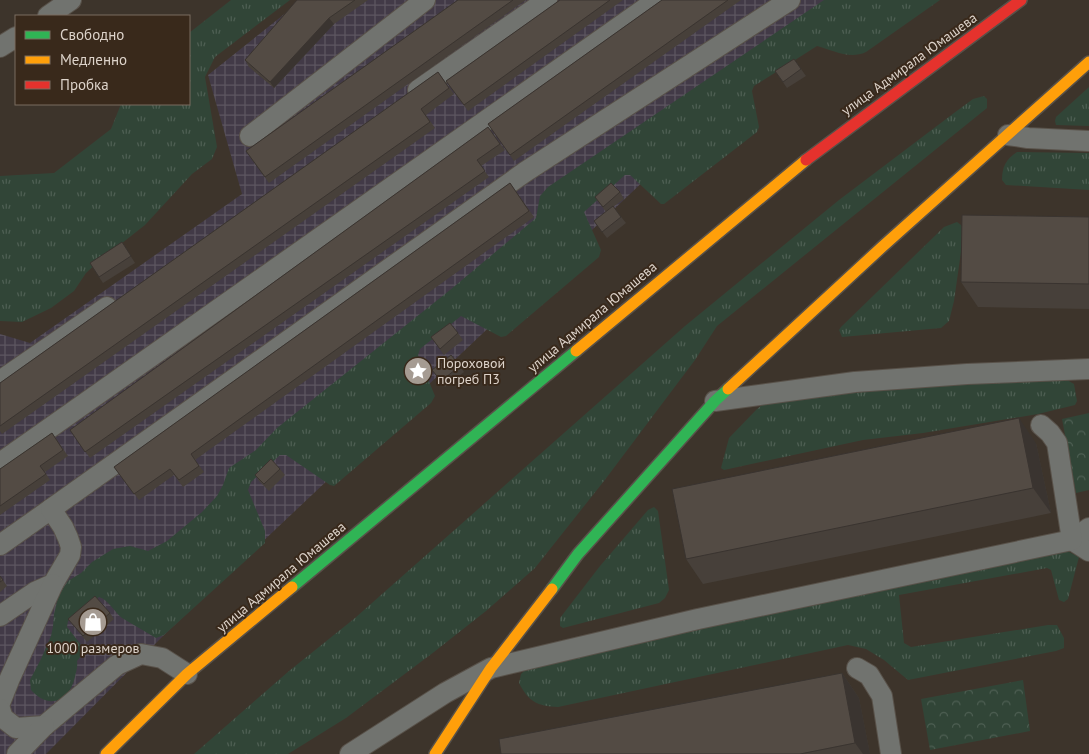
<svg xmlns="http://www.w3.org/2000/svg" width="1089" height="754" viewBox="0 0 1089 754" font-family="'PT Sans',sans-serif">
	<defs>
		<pattern id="industrial-grid" width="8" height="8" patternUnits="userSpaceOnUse" patternTransform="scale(1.25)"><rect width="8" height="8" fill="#423a47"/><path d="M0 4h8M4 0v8" fill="none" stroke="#5d5660"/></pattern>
		<pattern id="grass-tufts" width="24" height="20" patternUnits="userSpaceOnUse" patternTransform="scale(1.25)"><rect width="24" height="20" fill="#314537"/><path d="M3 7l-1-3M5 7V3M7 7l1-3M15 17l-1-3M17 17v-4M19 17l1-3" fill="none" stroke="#4e5f53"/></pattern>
		<pattern id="park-crowns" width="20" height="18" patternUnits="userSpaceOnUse" patternTransform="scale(1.25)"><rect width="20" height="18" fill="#314537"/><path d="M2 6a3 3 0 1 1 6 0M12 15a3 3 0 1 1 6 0" fill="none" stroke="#4e5f53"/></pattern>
	</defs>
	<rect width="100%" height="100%" fill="#3d342b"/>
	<!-- industrial -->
	<polygon fill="url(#industrial-grid)" points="302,0 835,0 164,635 46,754 0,754 0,334 30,343 242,194 208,75"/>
	<!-- grass -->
	<g fill="url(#grass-tufts)">
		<polygon points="231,0 290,0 215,57 205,77 217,147 212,159 192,174 145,225 98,262 86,273 74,291 51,308 22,322 0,321 0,176 54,173 111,129 121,104 189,104 189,33"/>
		<path d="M824 0H940L866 52C849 60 833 50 817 46L754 86 752 91 759 127 757 132 664 204H661L630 175H625L584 212 601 250 599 257 506 336 501 337 461 316 420 349 418 355 435 396 431 403 334 486 330 485 286 455H280L251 482 248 490 265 531V543L164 635 156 638 122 618C114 612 109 600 99 597L68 621 67 627 82 646 81 656 77 661C78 667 76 672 75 677 69 702 49 710 31 690L30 680 41 659 51 636 53 626 54 614 59 594 68 581 81 573 92 562 113 549 130 546 148 551 167 541 202 512 217 496 223 485 229 468 256 450 277 428 450 290 536 218 540 196 548 187Z"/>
		<polygon points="1089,87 1089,126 1056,125 1055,121 1056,117"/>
		<polygon points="984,96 987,99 987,108 717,326 695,360 604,481 535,568 486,611 434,652 346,718 288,754 194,754 289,671 355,618 685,326 839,200 954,113 973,99"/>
		<path d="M1017 152 1089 153V190L1006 185 1002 180C1002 167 1006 159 1017 152Z"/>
		<polygon points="957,222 961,225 964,231 954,301 949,321 941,328 842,337 839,330 841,327 944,227"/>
		<polygon points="1067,380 1074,384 1077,401 1075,405 1038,414 923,433 863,440 724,470 721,468 729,438 757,409 766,402 949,383"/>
		<polygon points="654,507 658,511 669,590 665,598 659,603 563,628 560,626 560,618 600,566 648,510"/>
		<path d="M1067 551 1079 557 1068 599 1064 602 1059 600 1051 570 1047 568 899 595 904 643 911 647 1048 625H1057L1064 638V648L1056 651 908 680 884 660 866 649 848 645 558 707C537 706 529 702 519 683L521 674 526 669 630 642Z"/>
	</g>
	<!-- park -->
	<g fill="url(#park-crowns)">
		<polygon points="1089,413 1089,490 1076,493 1062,419"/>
		<polygon points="1023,680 1030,731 930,750 921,699"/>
	</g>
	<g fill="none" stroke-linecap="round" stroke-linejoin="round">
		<defs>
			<g id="lane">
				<polyline points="48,16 71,0"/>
				<polyline points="0,47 16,37"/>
				<polyline points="418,90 547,0"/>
				<polyline points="1008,135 1028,138 1089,141"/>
				<polyline points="250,136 425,0"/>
				<polyline points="0,381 107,307"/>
				<polyline points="715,401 855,382 967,374 1089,369"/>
				<polyline points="0,463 657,0"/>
				<polyline points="1089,528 1072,540 1089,551"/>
				<polyline points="0,545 51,509"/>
				<polyline points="0,616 35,592 53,584 70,555 71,547 68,538 63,527 51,509 525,172 790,0"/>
				<polyline points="857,668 869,675 882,696 891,754"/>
				<polyline points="0,703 10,678 53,584"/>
				<polyline points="0,709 3,718 16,728 44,726 117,665 141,654 162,658 187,674"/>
				<polyline points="17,754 44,726"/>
				<polyline points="350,754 445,693 491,668 698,619 1072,540 1057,443 1050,433 1041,425"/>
			</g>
			<g id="fast">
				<polyline points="292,587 576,351"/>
				<polyline points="552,589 578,554 715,401 728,389"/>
			</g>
			<g id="slow">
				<polyline points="576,351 806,160"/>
				<polyline points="728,389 882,247 1089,62"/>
				<polyline points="106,754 187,674 292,587"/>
				<polyline points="435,754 491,668 552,589"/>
			</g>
			<polyline id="jam" points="806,160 1021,0"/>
		</defs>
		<!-- lane casing -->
		<use href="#lane" stroke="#585149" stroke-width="22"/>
		<!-- fast casing -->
		<use href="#fast" stroke="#585149" stroke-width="14"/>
		<!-- slow casing -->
		<use href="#slow" stroke="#585149" stroke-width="14"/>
		<!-- jam casing -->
		<use href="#jam" stroke="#585149" stroke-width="14"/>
		<!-- lane -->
		<use href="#lane" stroke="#71736f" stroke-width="20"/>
		<!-- fast -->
		<use href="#fast" stroke="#30b455" stroke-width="11"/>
		<!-- slow -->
		<use href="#slow" stroke="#ff9f0a" stroke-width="11"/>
		<!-- jam -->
		<use href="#jam" stroke="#e5322d" stroke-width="11"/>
	</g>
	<!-- wall -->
	<g fill="#47403a">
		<polygon points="297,0 368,0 334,24 274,88 249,67 245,60"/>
		<polygon points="458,0 526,0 269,183 246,151"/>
		<polygon points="560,0 623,0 468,111 446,81"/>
		<polygon points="662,0 741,0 514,161 488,124"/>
		<polygon points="794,59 806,76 787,88 775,71"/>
		<polygon points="438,72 454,94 426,115 435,128 2,434 0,431 0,383"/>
		<polygon points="488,127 505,150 481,166 489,177 90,458 70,430"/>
		<polygon points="510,183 534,217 195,460 204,472 183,487 174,475 139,500 114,467"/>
		<polygon points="620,192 624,199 613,207 626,223 607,238 594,221 606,212 595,197"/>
		<polygon points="1089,217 1089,309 978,307 961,282"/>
		<polygon points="122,242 135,263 103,283 99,277"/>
		<polygon points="458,333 463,340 444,355 431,337"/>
		<polygon points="460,366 464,372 445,387 432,370"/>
		<polygon points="52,433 68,456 45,472 50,480 0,515 0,469"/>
		<polygon points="1036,443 1051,513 703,584 686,559"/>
		<polygon points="280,469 285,475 269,491 259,481 255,475"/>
		<polygon points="0,576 7,586 0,592"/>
		<polygon points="110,613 114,619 87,642 68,619"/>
		<polygon points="842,673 859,698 870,754 501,754"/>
	</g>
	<!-- shaded-wall -->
	<g fill="#3a3430">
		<polygon points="329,18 334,24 274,88 270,82"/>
		<polygon points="1019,418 1036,443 1051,513 1033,488"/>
		<polygon points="842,673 859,698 870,754 863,754 855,743"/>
	</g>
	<!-- building -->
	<g fill="#534b44" stroke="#3a3430">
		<polygon points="297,0 355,0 329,18 270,82 245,60"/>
		<polygon points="458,0 513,0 265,177 246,151"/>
		<polygon points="560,0 610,0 464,105 446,81"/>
		<polygon points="662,0 728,0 510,155 488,124"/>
		<polygon points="794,59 801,69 783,82 775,71"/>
		<polygon points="438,72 449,88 421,109 430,122 0,426 0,383"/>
		<polygon points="488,127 500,144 477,160 485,171 85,452 70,430"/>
		<polygon points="510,183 529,211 191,454 199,466 179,480 170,469 134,494 114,467"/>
		<polygon points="611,183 620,192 603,207 595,197"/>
		<polygon points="613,206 621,217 602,232 594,221"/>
		<polygon points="962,215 1089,217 1089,284 961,282"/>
		<polygon points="122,242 131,256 99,277 90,263"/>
		<polygon points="450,323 458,333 440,349 431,337"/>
		<polygon points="451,355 460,366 441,381 432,370"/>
		<polygon points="1019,418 1033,488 686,559 672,489"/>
		<polygon points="52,433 63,450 40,466 46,474 0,506 0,469"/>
		<polygon points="271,459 280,469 264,484 255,475"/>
		<polygon points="0,576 3,580 0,582"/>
		<polygon points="95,596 110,613 83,636 68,619"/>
		<polygon points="842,673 855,743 800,754 501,754 499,739"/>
	</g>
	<!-- icons -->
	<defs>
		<symbol id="sight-disc" viewBox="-11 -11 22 22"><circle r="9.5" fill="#a59b92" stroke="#39291b"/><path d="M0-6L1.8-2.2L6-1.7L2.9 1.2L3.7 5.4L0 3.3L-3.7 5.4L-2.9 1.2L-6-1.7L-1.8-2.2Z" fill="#fff"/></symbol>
		<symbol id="shop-disc" viewBox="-11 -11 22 22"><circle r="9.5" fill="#a59b92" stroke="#39291b"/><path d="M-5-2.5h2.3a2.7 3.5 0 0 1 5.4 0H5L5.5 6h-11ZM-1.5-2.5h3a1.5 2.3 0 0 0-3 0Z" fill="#fff"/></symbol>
	</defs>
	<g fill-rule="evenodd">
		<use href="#sight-disc" x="402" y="355" width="32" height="32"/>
		<use href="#shop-disc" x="77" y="606" width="32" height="32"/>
	</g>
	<g text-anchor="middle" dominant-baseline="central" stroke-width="4" stroke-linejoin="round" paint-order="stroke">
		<!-- street labels -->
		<g font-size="14" fill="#ddd3ca" stroke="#39291b">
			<text transform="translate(909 64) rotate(-36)">улица Адмирала Юмашева</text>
			<text transform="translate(592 317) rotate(-40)">улица Адмирала Юмашева</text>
			<text transform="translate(281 577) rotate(-40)">улица Адмирала Юмашева</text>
		</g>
		<!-- poi labels -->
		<g font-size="14" fill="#ddd3ca" stroke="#39291b" text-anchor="start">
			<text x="437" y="363">Пороховой<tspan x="437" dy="16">погреб П3</tspan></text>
			<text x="93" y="648" text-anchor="middle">1000 размеров</text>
		</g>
	</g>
	<!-- legend -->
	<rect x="15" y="15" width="175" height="90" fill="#39291b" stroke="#7b6d61"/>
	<rect x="25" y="31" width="25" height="8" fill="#30b455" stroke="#7b6d61"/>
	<text x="60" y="40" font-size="15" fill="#ddd3ca">Свободно</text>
	<rect x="25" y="56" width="25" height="8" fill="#ff9f0a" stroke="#7b6d61"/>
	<text x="60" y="65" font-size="15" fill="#ddd3ca">Медленно</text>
	<rect x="25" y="81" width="25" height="8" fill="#e5322d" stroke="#7b6d61"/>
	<text x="60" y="90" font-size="15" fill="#ddd3ca">Пробка</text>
</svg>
